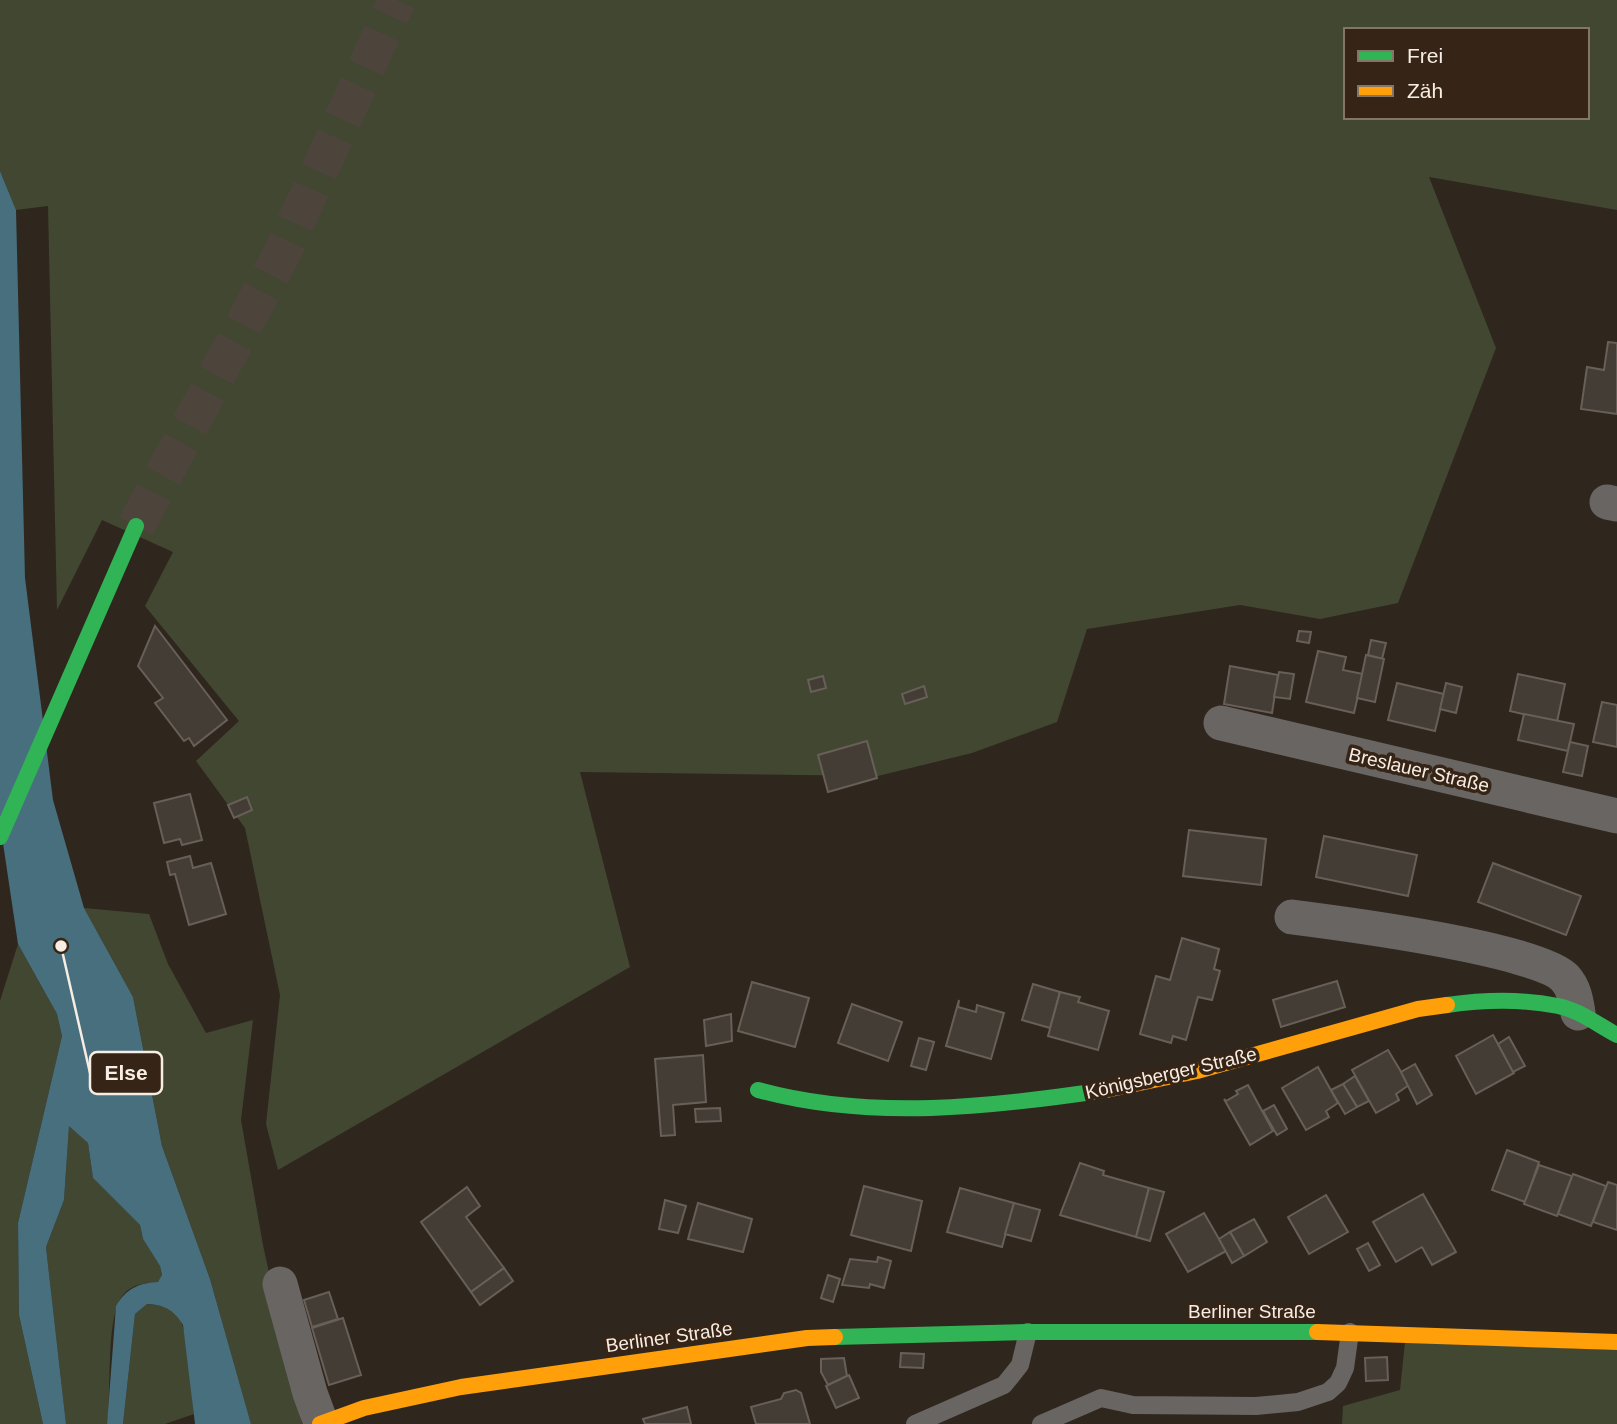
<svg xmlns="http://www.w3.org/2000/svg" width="1617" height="1424" viewBox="0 0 1617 1424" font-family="Arial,sans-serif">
	<rect width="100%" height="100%" fill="#2f261e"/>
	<!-- green -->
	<g fill="#424732" fill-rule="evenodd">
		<path d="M0 0H1617V210L1429 177 1496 348 1398 603 1320 619 1240 605 1087 629 1057 722 972 753 878 776 580 772 630 967 278 1170 266 1124 280 995 245 828 196 761 239 721 145 606 173 552 102 520 57 610 48 206 16 210 0 171ZM1346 30H1587V117H1346Z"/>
		<polygon points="84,908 149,914 168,964 206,1033 253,1020 241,1120 263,1245 302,1424 251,1424 210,1279 162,1146 133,997"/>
		<polygon points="18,944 57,1014 62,1036 18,1223 19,1315 43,1424 0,1424 0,1001"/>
		<path d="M69 1125 88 1143 93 1178 140 1225 143 1239 160 1266 162 1276 158 1282C145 1283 132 1284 123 1295 105 1317 112 1393 107 1424H66L46 1247 64 1200Z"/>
		<path d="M147 1304C156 1305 166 1306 174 1311 190 1323 191 1392 194 1414L165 1424H123L135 1314Z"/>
		<polygon points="1405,1342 1617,1350 1617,1424 1342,1424 1343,1406 1400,1390"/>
	</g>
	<!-- water -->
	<path fill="#486f7e" d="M0 171 16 210 25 578 53 800 84 908 133 997 162 1146 210 1279 251 1424H195L183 1325C174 1310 165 1305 147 1304L135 1314 123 1424H107L116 1306C126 1289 138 1283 158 1282L162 1275 160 1266 143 1239 140 1225 93 1178 88 1143 69 1126 64 1200 46 1247 66 1424H43L19 1315 18 1223 62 1036 57 1014 18 944 0 823Z"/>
	<!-- building -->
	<g fill="#443d36" stroke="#675f58" stroke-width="2">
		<polygon points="1608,342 1617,343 1617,414 1581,409 1587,367 1604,370"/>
		<polygon points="155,626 227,720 194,746 189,738 184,741 155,703 163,698 138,666"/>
		<polygon points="1299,631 1311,632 1309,643 1297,641"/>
		<polygon points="1371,640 1386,643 1382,659 1368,655"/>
		<polygon points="1318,651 1346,657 1343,670 1363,674 1354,713 1306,702"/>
		<polygon points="1366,655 1384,659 1375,702 1357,698"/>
		<polygon points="1230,666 1278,675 1272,713 1224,704"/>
		<polygon points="1279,672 1294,674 1290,699 1274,697"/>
		<polygon points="1518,674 1565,684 1557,722 1510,711"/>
		<polygon points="823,676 826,688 811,692 808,680"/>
		<polygon points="1397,683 1444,694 1435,731 1388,720"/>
		<polygon points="1446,683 1462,687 1456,713 1440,709"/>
		<polygon points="924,686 927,697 905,704 902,694"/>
		<polygon points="1602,702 1617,705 1617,747 1593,742"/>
		<polygon points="1524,714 1574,724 1568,751 1518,740"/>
		<polygon points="867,741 877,778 828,792 818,755"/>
		<polygon points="1570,742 1588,746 1582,776 1563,772"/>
		<polygon points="190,794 202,840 182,845 180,839 164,843 154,803"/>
		<polygon points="247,797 252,810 234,818 228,805"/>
		<polygon points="1189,830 1266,839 1261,885 1183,876"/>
		<polygon points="1324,836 1417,855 1408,896 1316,877"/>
		<polygon points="190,856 193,868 211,863 226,914 189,925 175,874 170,875 167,862"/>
		<polygon points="1493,863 1581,896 1566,935 1478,902"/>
		<polygon points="1182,938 1219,949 1214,969 1220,971 1212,1000 1198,997 1186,1040 1173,1036 1171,1043 1140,1034 1156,976 1170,980"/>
		<polygon points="1337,981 1345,1007 1281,1027 1273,1000"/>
		<polygon points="752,982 809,998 795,1047 738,1031"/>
		<polygon points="1033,984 1060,992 1050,1028 1022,1020"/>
		<polygon points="1060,992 1080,997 1078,1002 1109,1011 1098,1050 1048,1036"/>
		<polygon points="959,1000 958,1007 976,1012 977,1005 1004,1013 991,1059 946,1046"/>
		<polygon points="852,1004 902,1022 888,1061 838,1043"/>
		<polygon points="731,1014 732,1041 706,1046 704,1020"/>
		<polygon points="1493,1035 1514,1073 1476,1094 1456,1056"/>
		<polygon points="1509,1037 1525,1066 1513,1072 1498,1044"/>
		<polygon points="919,1038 934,1042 926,1070 911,1066"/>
		<polygon points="1388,1050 1409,1085 1396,1094 1399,1100 1376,1113 1352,1070"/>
		<polygon points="703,1055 706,1102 673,1105 675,1135 661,1136 655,1059"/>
		<polygon points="1415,1064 1432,1095 1417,1104 1401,1072"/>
		<polygon points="1318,1067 1338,1103 1326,1111 1329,1117 1306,1130 1282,1088"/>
		<polygon points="1355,1076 1369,1101 1357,1107 1343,1084"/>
		<polygon points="1343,1084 1357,1107 1345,1114 1331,1090"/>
		<polygon points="1248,1085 1273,1131 1250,1145 1224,1099 1226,1101 1238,1094 1236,1091"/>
		<polygon points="1274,1105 1287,1129 1277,1135 1263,1111"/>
		<polygon points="720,1108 721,1121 696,1122 695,1109"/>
		<polygon points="1507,1150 1539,1162 1525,1202 1492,1190"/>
		<polygon points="1080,1163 1104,1171 1103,1175 1149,1188 1136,1237 1060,1215"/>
		<polygon points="1539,1165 1572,1176 1557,1216 1524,1204"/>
		<polygon points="1573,1174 1606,1186 1591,1226 1558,1214"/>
		<polygon points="1608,1182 1617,1185 1617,1230 1593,1222"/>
		<polygon points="864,1186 922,1201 911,1251 851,1235"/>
		<polygon points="467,1187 480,1206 466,1217 504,1268 471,1292 421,1222"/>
		<polygon points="960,1188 1014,1203 1002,1247 947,1232"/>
		<polygon points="1149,1188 1164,1192 1150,1241 1136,1237"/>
		<polygon points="1423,1194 1456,1252 1432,1265 1422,1247 1396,1262 1373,1222"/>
		<polygon points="1326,1195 1348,1232 1309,1254 1288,1217"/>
		<polygon points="665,1200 686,1206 678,1233 659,1229"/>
		<polygon points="698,1203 752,1219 743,1252 688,1239"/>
		<polygon points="1014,1203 1040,1210 1031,1241 1005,1234"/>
		<polygon points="1204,1213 1226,1251 1188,1272 1166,1234"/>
		<polygon points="1254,1219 1267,1242 1244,1256 1230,1232"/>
		<polygon points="1230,1232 1244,1256 1232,1263 1219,1239"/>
		<polygon points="1368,1243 1380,1265 1369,1271 1357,1249"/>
		<polygon points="878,1257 891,1261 884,1288 870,1284 869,1288 842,1285 850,1259 877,1262"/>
		<polygon points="504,1268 513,1281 480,1305 471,1292"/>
		<polygon points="828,1275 840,1279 833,1302 821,1298"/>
		<polygon points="329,1292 338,1319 312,1327 304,1300"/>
		<polygon points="343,1318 361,1375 329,1385 312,1328"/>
		<polygon points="901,1353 924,1354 923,1368 900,1367"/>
		<polygon points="1387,1357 1388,1380 1366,1381 1365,1358"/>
		<polygon points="844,1358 847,1376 828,1385 821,1372 821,1359"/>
		<polygon points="849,1375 859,1398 836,1408 826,1386"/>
		<polygon points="796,1390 801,1393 810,1424 756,1424 751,1407 781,1399 784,1393"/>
		<polygon points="687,1407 691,1424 645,1424 643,1419"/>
	</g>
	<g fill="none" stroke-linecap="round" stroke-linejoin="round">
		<!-- secondary-tunnel -->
		<polyline stroke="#4d443c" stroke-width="38" stroke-dasharray="38 19" stroke-linecap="butt" points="136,526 281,255 397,0"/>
		<!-- lane -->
		<g stroke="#696562" stroke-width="18">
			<polyline points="915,1424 1004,1385 1020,1365 1028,1332"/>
			<polyline points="1041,1424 1101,1398 1133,1405 1256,1406 1298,1402 1328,1392 1338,1383 1345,1368 1350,1332"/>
		</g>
		<!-- street -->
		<g stroke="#696562" stroke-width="35">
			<polyline points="1607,502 1617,504"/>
			<polyline points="1221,723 1617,816"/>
			<path d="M1292 917C1339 923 1539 949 1565 978 1574 988 1576 1000 1578 1013"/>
			<polyline points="280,1284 310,1393 321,1423"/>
		</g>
		<!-- fast -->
		<g stroke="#30b455" stroke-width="16">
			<polyline points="0,837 136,526"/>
			<path d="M1447 1005C1482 1000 1523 999 1558 1006 1579 1010 1598 1025 1617 1035"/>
			<path d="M758 1090C870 1121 992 1107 1106 1090"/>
			<polyline points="835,1337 1028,1332 1317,1332"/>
		</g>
		<!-- slow -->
		<g stroke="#ff9f0a" stroke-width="16">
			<polyline points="1106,1090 1197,1071 1418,1009 1447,1005"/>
			<polyline points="1317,1332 1617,1342"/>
			<polyline points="320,1424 364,1408 461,1387 807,1338 835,1337"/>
		</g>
	</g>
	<g text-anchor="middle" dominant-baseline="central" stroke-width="7" stroke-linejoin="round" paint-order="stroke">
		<!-- street labels -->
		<g font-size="19" fill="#f8ede3" stroke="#362517">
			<text transform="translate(1419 770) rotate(13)">Breslauer Straße</text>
			<text transform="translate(1171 1073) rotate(-13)">Königsberger Straße</text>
			<text x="1252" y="1311">Berliner Straße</text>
			<text transform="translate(669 1337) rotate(-8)">Berliner Straße</text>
		</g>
	</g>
	<!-- callouts -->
	<path fill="none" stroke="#f8ede3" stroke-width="2.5" d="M61 946L90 1073"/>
	<circle fill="#f8ede3" stroke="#362517" stroke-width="2.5" cx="61" cy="946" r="7"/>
	<rect fill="#362517" stroke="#f8ede3" stroke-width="2.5" x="90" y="1052" width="72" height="42" rx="7"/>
	<g font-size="21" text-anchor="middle" font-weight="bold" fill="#f8ede3">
		<text x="126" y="1080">Else</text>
	</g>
	<!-- legend -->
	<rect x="1344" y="28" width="245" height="91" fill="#362517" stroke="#847569" stroke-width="2"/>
	<rect x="1358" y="51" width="35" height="10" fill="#30b455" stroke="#847569" stroke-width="2"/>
	<text x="1407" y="63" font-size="21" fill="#f8ede3">Frei</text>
	<rect x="1358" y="86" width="35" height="10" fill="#ff9f0a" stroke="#847569" stroke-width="2"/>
	<text x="1407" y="98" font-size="21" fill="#f8ede3">Zäh</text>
</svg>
